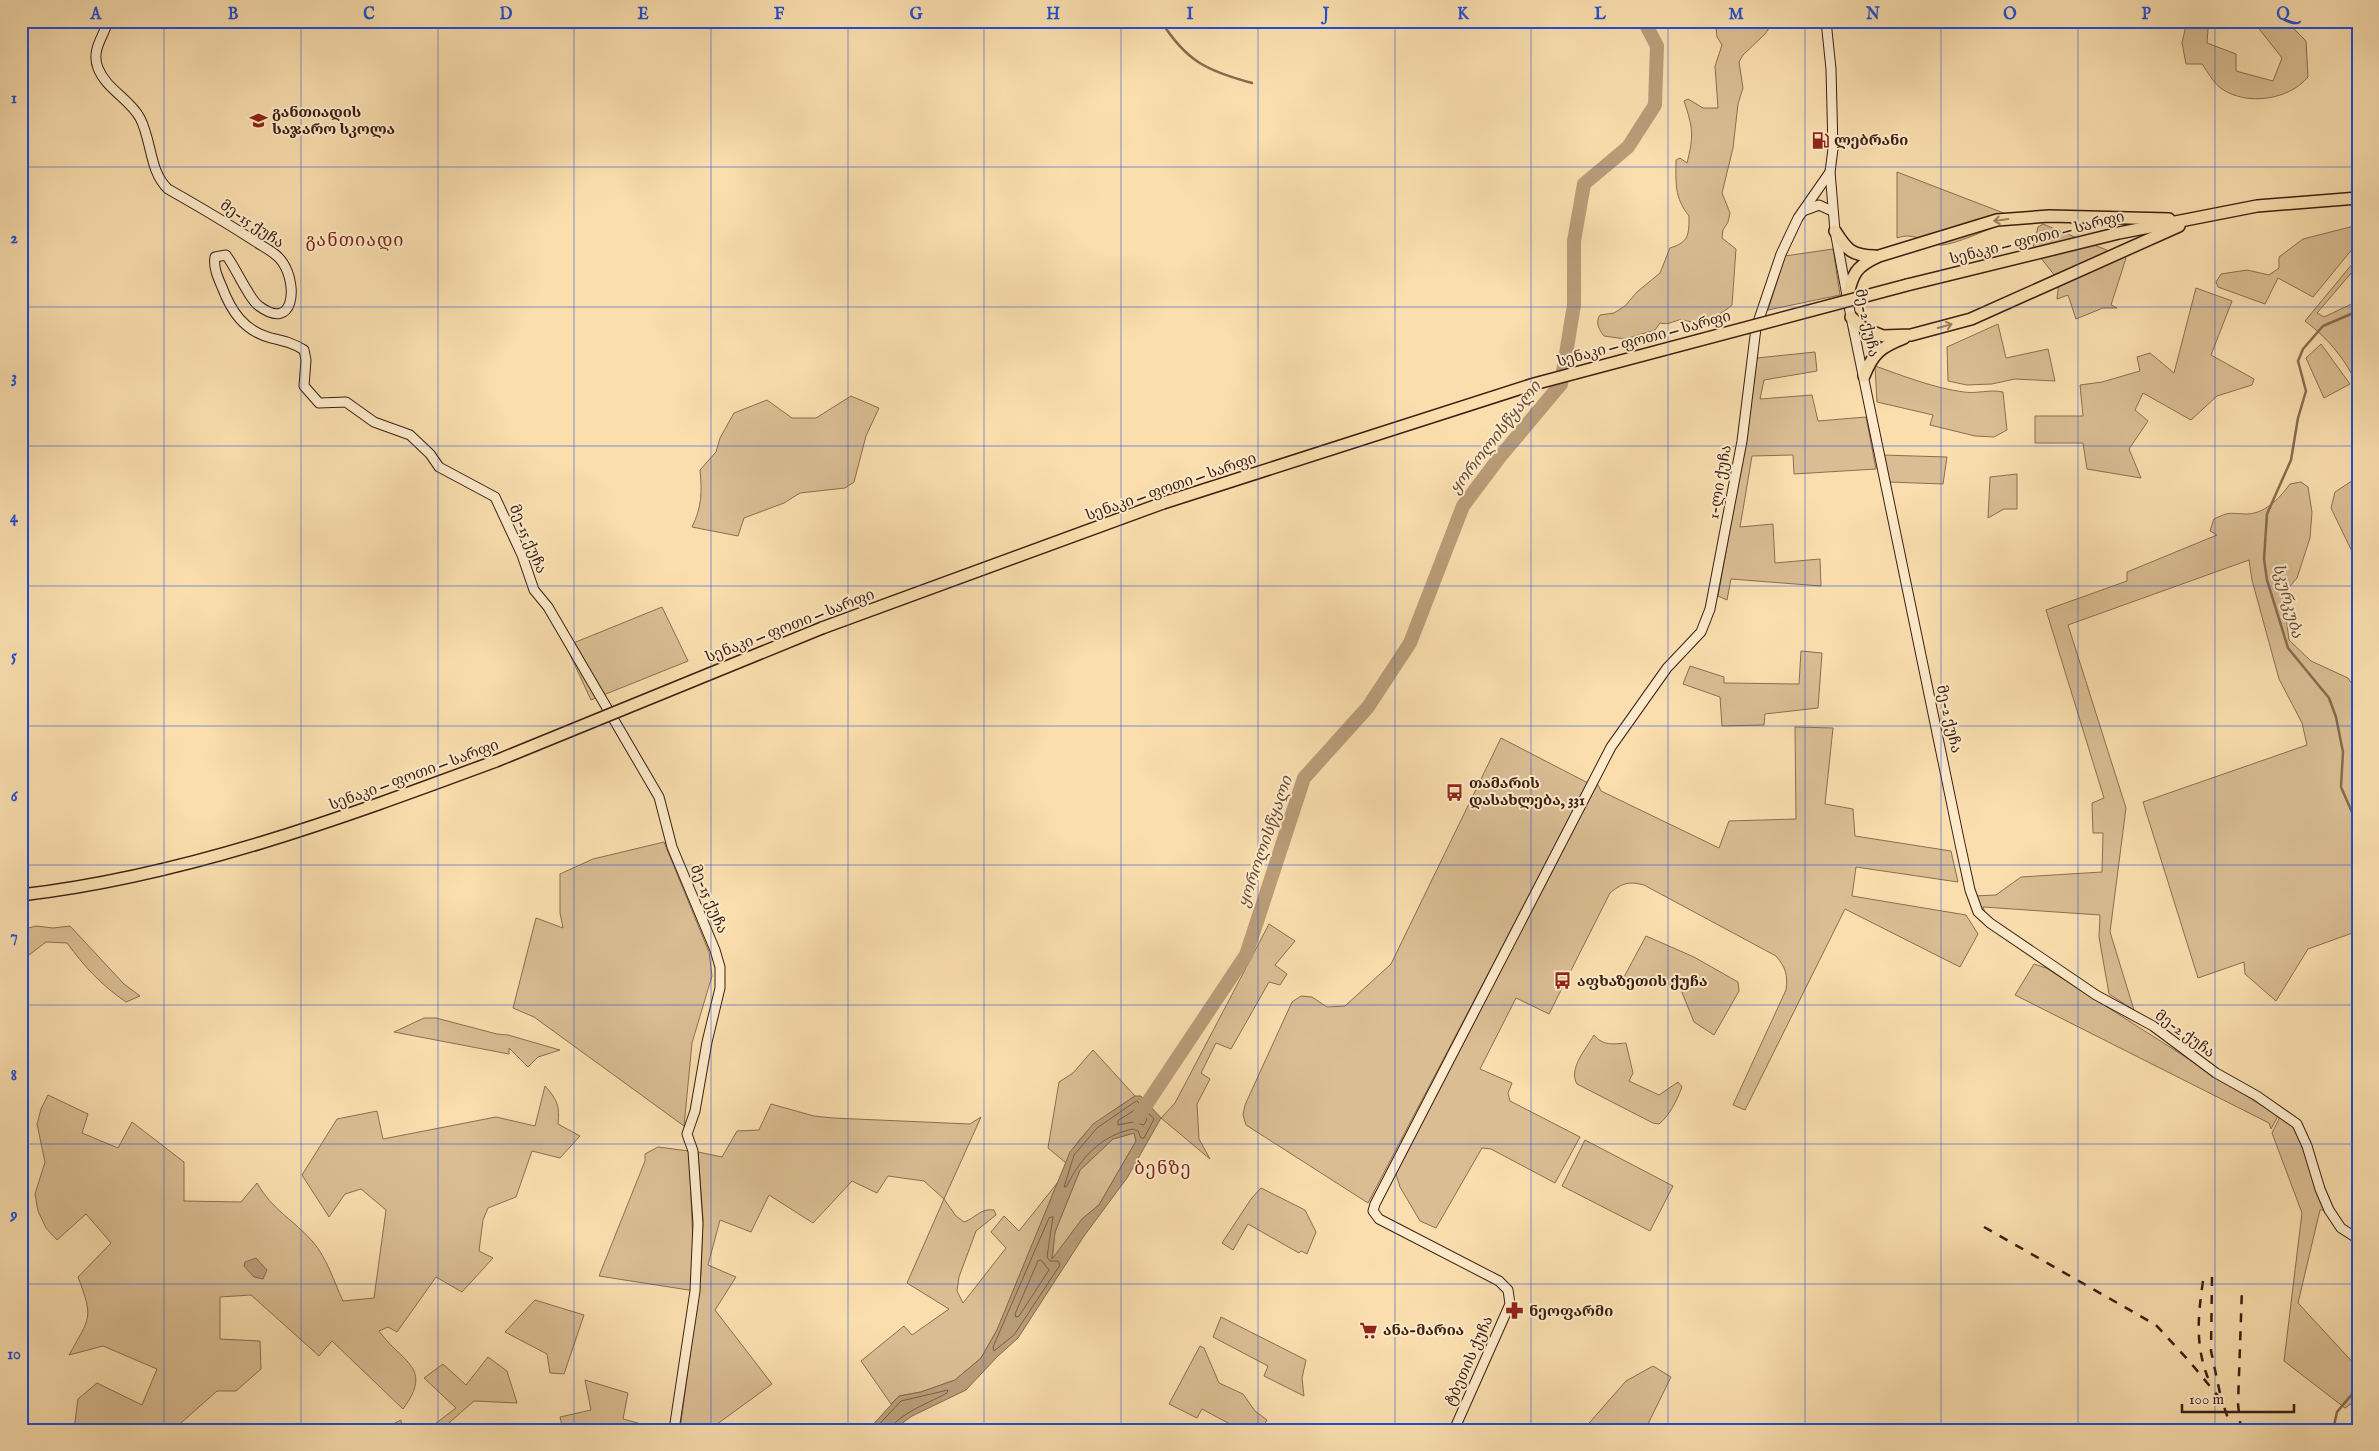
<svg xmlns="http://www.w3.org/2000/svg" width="2379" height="1451" viewBox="0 0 2379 1451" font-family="'IM FELL English','Noto Serif Georgian',serif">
	<rect width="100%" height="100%" fill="#fadeae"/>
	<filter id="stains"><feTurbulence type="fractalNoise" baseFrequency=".004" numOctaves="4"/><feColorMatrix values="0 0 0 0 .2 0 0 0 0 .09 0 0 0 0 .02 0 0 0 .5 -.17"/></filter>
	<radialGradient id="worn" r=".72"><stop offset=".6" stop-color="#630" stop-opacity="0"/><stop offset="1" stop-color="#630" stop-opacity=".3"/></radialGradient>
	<!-- green -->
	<g fill="#dabd93" stroke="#8a6e52">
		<path d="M1715 21H1774L1765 34 1743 55 1739 62 1743 88 1738 104 1733 148 1722 193 1730 213 1728 222 1723 230 1722 238 1736 249 1732 305C1722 314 1709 320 1696 322 1690 323 1685 319 1679 320 1671 322 1669 325 1660 323L1655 330 1625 339 1604 336C1599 330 1595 322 1600 315L1614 313 1625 306 1637 292 1660 273 1670 248C1689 242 1689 235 1689 216 1674 197 1676 183 1676 160L1680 158 1687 163C1694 135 1693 128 1684 101L1688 99 1703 108H1718L1715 66 1722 45 1717 37Z"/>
		<path d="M2187 21H2213L2208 29 2207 43 2236 54V71L2273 81 2282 58 2253 21H2286L2306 41 2308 77C2289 100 2247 106 2222 89 2214 84 2208 72 2202 64H2186L2182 43Z"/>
		<path d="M1897 172 2014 217C2000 225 1957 244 1942 245 1925 245 1916 231 1897 238Z"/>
		<polygon points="2043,224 2126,258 2111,305 2117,308 2103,308 2076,319 2068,295 2057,299 2059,281 2033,248 2038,227"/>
		<polygon points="2358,225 2358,242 2313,297 2278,278 2265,304 2218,287 2216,282 2221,274 2247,270 2269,275 2279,268 2279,257 2303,239"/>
		<polygon points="1833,249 1840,295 1768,310 1785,256"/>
		<path d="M2358 257V265L2317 313 2324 317 2358 301V386C2345 359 2329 339 2305 321Z"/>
		<polygon points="2196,288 2232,301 2211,355 2254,379 2252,385 2217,396 2191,420 2143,393 2135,410 2148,421 2129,449 2141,478 2087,469 2083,443 2035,443 2035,416 2083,416 2080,385 2102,382 2140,371 2137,357 2150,353 2174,373"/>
		<polygon points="1998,324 2006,358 2048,349 2055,381 2015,379 1992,384 1967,385 1948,381 1947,347"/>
		<polygon points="2321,344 2350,384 2324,398 2306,358"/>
		<polygon points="1815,352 1817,371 1764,380 1760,399 1812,395 1818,421 1866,417 1876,469 1794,474 1793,455 1752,456 1740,527 1773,524 1775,563 1820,559 1821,586 1731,579 1727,600 1718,596 1746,441 1757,358"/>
		<path d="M1875 366C1904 376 1933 388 1964 392 1977 394 1990 389 2003 392L2007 430 1994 437 1975 436 1930 425 1933 415 1877 402Z"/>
		<path d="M851 396 879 408 866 436 854 482 845 488 800 493 784 503 744 518 738 536 692 527C702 507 702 492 700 470L716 452 720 438 734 413 767 400 792 418H816Z"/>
		<polygon points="1882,455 1947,457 1943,484 1889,482"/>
		<polygon points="2017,474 2017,509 2004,509 1988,518 1990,477"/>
		<polygon points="2358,477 2358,564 2331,508 2335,492"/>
		<path d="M2301 482 2308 487 2312 512 2310 538 2297 578 2283 594 2289 640 2311 661 2348 678 2358 693V931L2308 949 2276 1001 2245 974 2244 962 2198 978 2143 802 2307 745 2302 723 2279 679 2252 580 2249 560 2068 625 2126 808 2110 932 2134 1010 2109 994 2099 937 2100 915 1983 907 1986 915 1980 911 1974 896 1996 895 2021 877 2102 872 2103 833H2093L2092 803 2104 798 2046 610 2127 581V572L2217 535 2210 531 2214 519C2229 512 2228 513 2244 514 2264 515 2279 499 2290 484Z"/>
		<polygon points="662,607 688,661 591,700 566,646"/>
		<polygon points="1801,651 1822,653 1818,708 1765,714 1764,725 1722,726 1720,697 1683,684 1690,666 1724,677 1724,683 1799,684"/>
		<path d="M1795 727 1833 728 1825 804 1853 809 1855 836 1951 851 1958 882 1856 867 1852 896 1966 915 1978 934 1960 967 1845 909 1745 1110 1733 1105 1786 990C1788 975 1786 968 1776 956L1644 885C1629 881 1622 883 1610 893L1549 1014 1516 998 1480 1069 1512 1083 1508 1093 1510 1101 1580 1137 1555 1183 1491 1149 1482 1148 1436 1228 1420 1221 1400 1187 1394 1168 1594 777 1601 791 1719 848 1729 821 1796 819Z"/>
		<polygon points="1501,738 1588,783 1368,1203 1246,1125 1243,1115 1245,1105 1292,1002 1301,996 1312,997 1327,1007 1345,1006 1391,964"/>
		<polygon points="664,842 709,952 712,976 692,1043 684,1126 534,1017 513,1008 536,918 563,928 560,913 560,874 593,859"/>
		<polygon points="1269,924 1295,941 1275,965 1287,974 1280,985 1269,982 1231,1049 1216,1043 1201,1073 1210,1079 1197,1104 1199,1139 1210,1159 1161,1118 1175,1103"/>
		<path d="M36 926 53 928 70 926 124 984 140 996 126 1002C101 985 84 966 67 943L46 942 29 955 21 958V930Z"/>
		<path d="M1646 936 1694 957 1738 982 1739 991 1714 1035 1694 1022 1681 990 1652 976C1642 982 1635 992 1624 982V977Z"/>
		<polygon points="2034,964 2046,968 2278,1116 2271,1129 2269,1123 2015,995"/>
		<polygon points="424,1018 436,1018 497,1034 508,1035 560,1050 538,1057 528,1067 509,1048 509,1054 394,1032"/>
		<path d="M1594 1035C1603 1046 1613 1044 1626 1043L1633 1073 1629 1081 1659 1095 1678 1082 1682 1087C1677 1100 1670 1115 1659 1124L1653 1123 1577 1084C1568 1069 1586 1049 1594 1035Z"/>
		<path d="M1093 1050 1135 1096C1109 1114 1078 1131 1066 1163L1048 1148 1059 1082 1073 1073Z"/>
		<path d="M545 1086C557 1099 560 1106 558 1124L580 1136 560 1158 532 1151 516 1197 488 1208 483 1220 479 1251 493 1258 462 1292 436 1277 397 1332 388 1327 379 1331C402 1363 434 1367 403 1409L332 1341 319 1356 251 1295 220 1297V1339L260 1341 261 1369 236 1391H217L173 1430H74L78 1399 97 1383 142 1405 157 1369 103 1346 69 1355C90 1317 94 1319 78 1277L111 1243 86 1214 57 1240 46 1228 38 1211 35 1194 45 1162 37 1124 41 1109 48 1095 88 1114 82 1133 118 1148 132 1122 184 1162V1201L241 1202 257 1183C272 1210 294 1220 313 1242 327 1258 334 1282 343 1301L374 1298 386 1210 361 1189 345 1194 329 1217 302 1175 337 1119 377 1111 383 1139 496 1117 535 1126Z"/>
		<path d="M771 1104 814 1116 833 1118 970 1124 981 1117 944 1199 956 1216 964 1222C976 1218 980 1208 994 1210L996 1215 976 1231 959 1277 957 1291 963 1303 1006 1248 991 1232 1004 1216 1019 1231 1058 1182 997 1330 981 1358 955 1380 921 1392 899 1396 891 1404 861 1361 904 1326 912 1335 949 1309 907 1283 944 1199 924 1181 888 1176 877 1193 852 1181 813 1223 769 1195 751 1232 720 1220 708 1265 736 1277 715 1310 772 1384 709 1430H680L701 1273 703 1219 698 1152 722 1157 737 1131 759 1130Z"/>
		<polygon points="2282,1113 2297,1124 2329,1210 2320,1210 2298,1303 2358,1368 2358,1399 2345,1408 2284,1361 2302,1213 2272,1133"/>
		<polygon points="1134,1133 1136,1141 1099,1205 1082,1219 1052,1260 1055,1232 1080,1170 1113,1139"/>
		<polygon points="1585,1140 1673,1186 1650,1231 1562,1186"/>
		<polygon points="658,1147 689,1151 695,1291 599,1276 645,1161 645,1154"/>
		<polygon points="1261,1188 1305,1210 1316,1232 1307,1254 1301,1251 1299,1253 1248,1224 1233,1250 1222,1243 1251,1199"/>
		<polygon points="535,1300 584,1315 564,1374 550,1373 547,1354 505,1332"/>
		<polygon points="1221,1317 1306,1360 1302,1378 1304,1396 1264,1376 1268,1366 1213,1337"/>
		<polygon points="1200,1346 1204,1348 1219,1383 1243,1394 1255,1411 1267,1420 1261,1430 1241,1430 1202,1409 1197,1418 1169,1404"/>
		<polygon points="488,1357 507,1371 517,1403 474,1401 450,1422 446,1430 427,1430 456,1408 424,1378 443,1364 466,1385"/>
		<polygon points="1653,1366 1671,1377 1645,1430 1583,1430 1626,1381"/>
		<polygon points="585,1380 628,1393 623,1419 663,1430 563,1430 560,1417 591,1410"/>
		<polygon points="401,1420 402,1430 381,1430"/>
	</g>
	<!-- water -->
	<g fill="#b99d79" stroke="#876a4f" fill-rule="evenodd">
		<path d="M1135 1096H1141L1161 1118 1127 1178 1084 1236 1018 1338 997 1357 966 1390 912 1416 893 1430H868L899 1396 921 1392 955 1380 981 1358 997 1330 1070 1152 1093 1124ZM1134 1133 1136 1141 1099 1205 1082 1219 1052 1259 1055 1232 1080 1170 1113 1139Z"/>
		<polygon points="256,1258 267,1270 263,1279 254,1277 244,1266 245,1262"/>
	</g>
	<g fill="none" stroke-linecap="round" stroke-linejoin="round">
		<!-- shore -->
		<g stroke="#7a5e45" stroke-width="1">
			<path d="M1137 1101 1154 1119 1144 1138H1141L1138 1131 1133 1129C1102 1135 1080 1158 1067 1186L1064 1187 1074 1155 1097 1128Z"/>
			<polygon points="1137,1109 1147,1119 1144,1125 1133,1122 1118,1125 1118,1121"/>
			<polygon points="1053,1217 1047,1257 1050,1261 1058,1261 1060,1265 1014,1335 994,1351 993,1347 1049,1218"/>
			<polygon points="1041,1260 1049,1270 1019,1316 1016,1317 1015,1314 1038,1261"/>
			<path d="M874 1430 901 1401 948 1390 947 1393C935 1400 893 1416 891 1430"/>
		</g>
		<!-- stream -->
		<g stroke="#876a4f" stroke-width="2.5">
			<path d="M1161 21C1186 61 1207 71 1252 83"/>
			<polyline points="2358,311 2323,326 2303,349 2298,361 2306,391 2298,418 2291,460 2267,514 2264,559 2267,580 2288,648 2329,698 2336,717 2343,752 2341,787 2358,826"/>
			<polyline points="2333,1430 2337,1412 2358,1387"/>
		</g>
		<!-- river -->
		<polyline stroke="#b99d79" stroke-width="14" points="1138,1117 1246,955 1304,778 1368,707 1410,643 1463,506 1499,458 1561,384 1574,305 1574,241 1584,184 1628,147 1655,105 1657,46 1644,21"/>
		<defs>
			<g id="secondary">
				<path d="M108 21C103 38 91 50 98 68 106 89 130 99 140 118 152 141 149 171 168 189 198 206 227 223 256 242 265 248 277 253 283 263 298 286 294 332 259 306 249 299 236 268 226 255L215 257C213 267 218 278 222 287 231 311 244 331 271 338 284 341 293 343 304 350L306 360 304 386 319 403 346 402 374 422 410 435 430 454 439 467 495 497 522 555 534 590 548 607 659 797 672 847 715 950 720 967V988L707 1042 695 1111 687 1134 693 1151 698 1224 695 1291 674 1430"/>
				<polyline points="1826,21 1831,69 1833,149 1830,172 1835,231 1851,317 1960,844 1970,890 1978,912 1990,923 2096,995 2153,1026 2216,1073 2257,1096 2297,1124 2307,1146 2320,1189 2329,1210 2341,1228 2358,1239"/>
				<polyline points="1803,211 1819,205 1832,211"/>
				<polyline points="1454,1430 1510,1304 1508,1290 1499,1281 1379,1219 1373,1211 1375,1204 1611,747 1667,668 1701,632 1710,609 1742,441 1756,328 1781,254 1798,218 1830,172"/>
			</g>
			<g id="highway">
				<path d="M1835 231C1847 250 1852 256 1875 256"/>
				<polyline points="1907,285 2119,233 2257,206 2358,198"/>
				<path d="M1847 299C1852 274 1856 266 1879 256L1997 220 2049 216 2169 219"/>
				<polyline points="1851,317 1863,328 1883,336 1911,335 1971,319 2179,226"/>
				<path d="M1864 376C1873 353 1881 347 1904 338"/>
				<polyline points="822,628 1163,503"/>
				<path d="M21 895C186 876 342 818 496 761"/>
			</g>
		</defs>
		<!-- secondary casing -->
		<use href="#secondary" stroke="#3b1e11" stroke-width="11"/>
		<!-- highway casing -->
		<use href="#highway" stroke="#3b1e11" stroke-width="14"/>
		<!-- secondary -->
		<use href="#secondary" stroke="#fceaca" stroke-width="9"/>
		<!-- highway -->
		<use href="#highway" stroke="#fadeae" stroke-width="11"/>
		<!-- rail -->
		<g stroke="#3b1e11" stroke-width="2.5" stroke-dasharray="9 9" stroke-linecap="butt">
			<polyline points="1984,1227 2156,1325 2190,1362 2222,1401 2232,1430"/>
			<polyline points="2212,1277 2211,1351 2221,1398"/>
			<path d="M2203 1281C2198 1316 2195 1345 2208 1378"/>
			<polyline points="2241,1430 2238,1404 2242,1288"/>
		</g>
		<defs>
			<g id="highway-bridge">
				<polyline points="1163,503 1534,384 1907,285"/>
				<polyline points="496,761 822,628"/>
			</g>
		</defs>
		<!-- highway-bridge casing -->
		<use href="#highway-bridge" stroke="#3b1e11" stroke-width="14" stroke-linecap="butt"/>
		<!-- highway-bridge -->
		<use href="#highway-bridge" stroke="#fadeae" stroke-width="11"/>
	</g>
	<!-- one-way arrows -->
	<defs><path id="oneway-shaft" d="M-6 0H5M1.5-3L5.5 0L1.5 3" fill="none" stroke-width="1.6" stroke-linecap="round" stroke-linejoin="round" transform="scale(1.25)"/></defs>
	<g stroke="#9a7e60">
		<use href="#oneway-shaft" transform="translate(2001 220) rotate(172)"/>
		<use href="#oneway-shaft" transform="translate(1945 326) rotate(-15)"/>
	</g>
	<!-- grid -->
	<path fill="none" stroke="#1d4ed8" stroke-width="1" stroke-opacity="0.55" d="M164 21V1430M301 21V1430M438 21V1430M574 21V1430M711 21V1430M848 21V1430M984 21V1430M1121 21V1430M1258 21V1430M1395 21V1430M1531 21V1430M1668 21V1430M1805 21V1430M1941 21V1430M2078 21V1430M2215 21V1430M21 167H2358M21 307H2358M21 446H2358M21 586H2358M21 726H2358M21 865H2358M21 1005H2358M21 1144H2358M21 1284H2358"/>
	<!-- icons -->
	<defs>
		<symbol id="school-bare" viewBox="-9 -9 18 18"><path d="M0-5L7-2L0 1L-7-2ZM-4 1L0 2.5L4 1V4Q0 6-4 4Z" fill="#8f2418" stroke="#fceaca" stroke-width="2.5" paint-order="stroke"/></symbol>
		<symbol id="fuel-bare" viewBox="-9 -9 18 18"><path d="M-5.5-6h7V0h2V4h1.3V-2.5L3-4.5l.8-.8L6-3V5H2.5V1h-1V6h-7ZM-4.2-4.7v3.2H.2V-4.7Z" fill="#8f2418" stroke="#fceaca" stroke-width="2.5" paint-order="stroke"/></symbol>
		<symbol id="bus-bare" viewBox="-9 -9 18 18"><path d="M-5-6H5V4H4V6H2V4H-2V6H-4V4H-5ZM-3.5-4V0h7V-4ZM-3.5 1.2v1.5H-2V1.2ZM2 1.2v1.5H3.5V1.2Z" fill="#8f2418" stroke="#fceaca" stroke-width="2.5" paint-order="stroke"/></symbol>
		<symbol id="pharmacy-bare" viewBox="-9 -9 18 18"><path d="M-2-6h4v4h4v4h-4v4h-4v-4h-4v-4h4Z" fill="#8f2418" stroke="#fceaca" stroke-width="2.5" paint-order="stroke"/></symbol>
		<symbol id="supermarket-bare" viewBox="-9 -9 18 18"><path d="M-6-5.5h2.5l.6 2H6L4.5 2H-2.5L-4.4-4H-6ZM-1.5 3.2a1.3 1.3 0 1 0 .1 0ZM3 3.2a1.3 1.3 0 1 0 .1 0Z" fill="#8f2418" stroke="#fceaca" stroke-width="2.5" paint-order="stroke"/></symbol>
	</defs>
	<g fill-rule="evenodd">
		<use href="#school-bare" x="246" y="108" width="25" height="25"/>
		<use href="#fuel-bare" x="1808" y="128" width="25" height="25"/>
		<use href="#bus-bare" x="1442" y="780" width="25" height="25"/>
		<use href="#bus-bare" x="1550" y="968" width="25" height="25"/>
		<use href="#pharmacy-bare" x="1502" y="1298" width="25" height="25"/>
		<use href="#supermarket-bare" x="1356" y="1318" width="25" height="25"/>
	</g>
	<g text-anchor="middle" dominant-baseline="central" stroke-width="4" stroke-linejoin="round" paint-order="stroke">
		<!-- poi labels -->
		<g font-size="15" font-weight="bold" fill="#3b1e11" stroke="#fceaca" text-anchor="start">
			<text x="272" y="112">განთიადის<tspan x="272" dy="17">საჯარო სკოლა</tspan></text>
			<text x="1834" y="140">ლებრანი</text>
			<text x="1469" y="783">თამარის<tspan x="1469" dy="17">დასახლება, 331</tspan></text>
			<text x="1577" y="981">აფხაზეთის ქუჩა</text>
			<text x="1529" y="1311">ნეოფარმი</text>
			<text x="1383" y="1330">ანა-მარია</text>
		</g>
		<!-- street labels -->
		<g font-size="15" fill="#3b1e11" stroke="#fceaca">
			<text transform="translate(252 224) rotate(34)">მე-15 ქუჩა</text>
			<text transform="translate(2037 238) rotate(-14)">სენაკი — ფოთი — სარფი</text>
			<text transform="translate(1867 323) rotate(78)">მე-2 ქუჩა</text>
			<text transform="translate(1644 339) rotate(-15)">სენაკი — ფოთი — სარფი</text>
			<text transform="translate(1720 482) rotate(-80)">1-ლი ქუჩა</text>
			<text transform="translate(1171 487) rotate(-19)">სენაკი — ფოთი — სარფი</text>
			<text transform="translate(528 539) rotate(67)">მე-15 ქუჩა</text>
			<text transform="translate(790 626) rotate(-21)">სენაკი — ფოთი — სარფი</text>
			<text transform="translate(1949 719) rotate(77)">მე-2 ქუჩა</text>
			<text transform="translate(414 775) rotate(-20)">სენაკი — ფოთი — სარფი</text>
			<text transform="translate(709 899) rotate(67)">მე-15 ქუჩა</text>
			<text transform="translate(2185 1034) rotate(36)">მე-2 ქუჩა</text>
			<text transform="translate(1469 1361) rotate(-66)">ტბეთის ქუჩა</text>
		</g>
		<!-- water labels -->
		<g font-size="16" font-style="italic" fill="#674a35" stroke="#fceaca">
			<text transform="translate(1496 438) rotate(-52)">ყოროლისწყალი</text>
			<text transform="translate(2287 601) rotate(75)">სკურკუბა</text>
			<text transform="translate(1266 842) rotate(-71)">ყოროლისწყალი</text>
		</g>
		<!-- quarter labels -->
		<g font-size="18" letter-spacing="1" fill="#7a1f14" stroke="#fceaca">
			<text x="355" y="241">განთიადი</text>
			<text x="1163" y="1169">ბენზე</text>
		</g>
	</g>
	<!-- margin -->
	<rect width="2379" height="1451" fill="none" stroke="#fadeae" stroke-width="55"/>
	<!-- scale -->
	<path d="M2182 1404v8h112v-8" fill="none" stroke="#3b1e11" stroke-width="2.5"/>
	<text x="2189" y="1404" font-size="15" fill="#3b1e11" stroke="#fceaca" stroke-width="4" paint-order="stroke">100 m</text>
	<rect x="28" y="28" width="2324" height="1396" fill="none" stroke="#1d4ed8" stroke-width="2"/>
	<g font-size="16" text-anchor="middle" font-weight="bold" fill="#1d4ed8">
		<text x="96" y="19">A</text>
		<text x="233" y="19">B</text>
		<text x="369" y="19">C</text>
		<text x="506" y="19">D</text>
		<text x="643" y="19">E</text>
		<text x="779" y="19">F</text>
		<text x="916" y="19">G</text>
		<text x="1053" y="19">H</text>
		<text x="1190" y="19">I</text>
		<text x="1326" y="19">J</text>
		<text x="1463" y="19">K</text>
		<text x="1600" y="19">L</text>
		<text x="1736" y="19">M</text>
		<text x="1873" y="19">N</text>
		<text x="2010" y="19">O</text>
		<text x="2146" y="19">P</text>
		<text x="2283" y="19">Q</text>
		<text x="14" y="103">1</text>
		<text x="14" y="243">2</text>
		<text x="14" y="382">3</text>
		<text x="14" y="522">4</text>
		<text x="14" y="661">5</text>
		<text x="14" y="801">6</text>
		<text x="14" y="941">7</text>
		<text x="14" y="1080">8</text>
		<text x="14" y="1220">9</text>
		<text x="14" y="1359">10</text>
	</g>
	<rect width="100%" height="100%" filter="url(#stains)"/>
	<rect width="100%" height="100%" fill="url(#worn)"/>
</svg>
